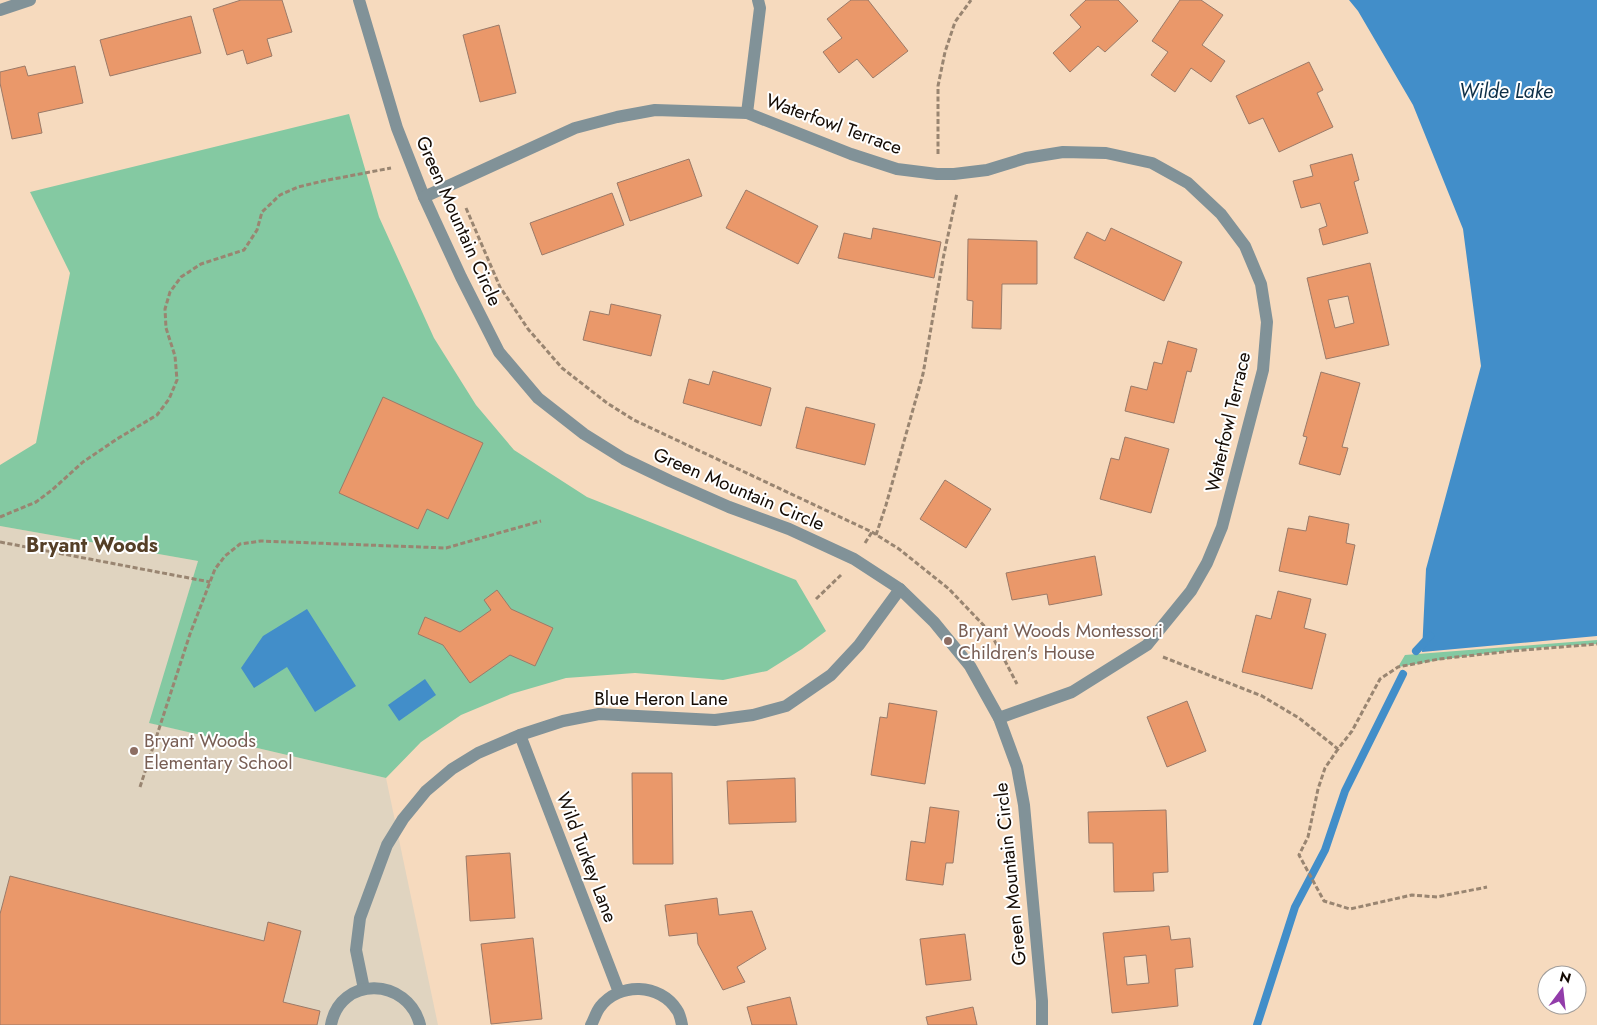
<svg xmlns="http://www.w3.org/2000/svg" width="1597" height="1025" viewBox="0 0 1597 1025" font-family="Jost,sans-serif">
	<rect width="100%" height="100%" fill="#f6dabe"/>
	<!-- education -->
	<polygon fill="#e0d4c0" points="0,526 198,561 150,723 386,778 438,1025 0,1025"/>
	<!-- green -->
	<g fill="#84c9a2">
		<polygon points="349,114 379,217 434,338 476,405 514,450 587,497 796,580 826,631 802,649 767,671 723,680 635,673 566,678 511,694 461,715 421,742 386,778 149,723 198,561 0,526 0,465 36,443 70,273 30,192"/>
		<path d="M1597 640V644C1530 647 1463 655 1398 667L1405 655Z"/>
	</g>
	<!-- water -->
	<g fill="#428ec9">
		<polygon points="1349,0 1597,0 1597,636 1422,652 1426,569 1481,366 1463,229 1413,105 1358,11"/>
		<polygon points="307,609 356,686 315,712 287,667 254,688 241,668 263,636"/>
		<polygon points="425,679 436,695 399,721 388,705"/>
	</g>
	<g fill="none" stroke-linecap="round" stroke-linejoin="round">
		<!-- stream -->
		<g stroke="#428ec9" stroke-width="8">
			<polyline points="1416,651 1430,636"/>
			<polyline points="1257,1025 1295,907 1325,850 1345,791 1403,674"/>
		</g>
	</g>
	<!-- building -->
	<g fill="#ea986a" stroke="#9b7a68" fill-rule="evenodd">
		<polygon points="241,0 282,0 292,32 267,39 272,56 247,64 243,50 227,55 213,9"/>
		<polygon points="851,0 868,0 908,51 873,78 857,59 839,73 823,52 842,38 827,19"/>
		<polygon points="1086,0 1118,0 1138,21 1105,52 1098,46 1070,72 1053,53 1081,27 1070,15"/>
		<polygon points="1180,0 1201,0 1223,15 1202,45 1225,61 1211,82 1191,68 1175,92 1151,75 1168,52 1152,41"/>
		<polygon points="191,16 201,53 110,76 100,40"/>
		<polygon points="499,25 516,93 480,102 463,35"/>
		<polygon points="1309,62 1323,90 1317,93 1333,127 1279,152 1263,118 1249,124 1236,96"/>
		<polygon points="25,66 28,76 75,66 83,103 38,113 42,133 12,139 0,83 0,72"/>
		<polygon points="1352,154 1359,180 1354,182 1368,233 1323,245 1319,229 1327,226 1320,203 1301,208 1293,181 1313,176 1310,165"/>
		<polygon points="689,159 702,196 630,221 617,183"/>
		<polygon points="746,190 818,226 798,264 726,228"/>
		<polygon points="612,193 624,225 542,255 530,223"/>
		<polygon points="873,228 941,242 934,278 838,258 844,233 871,239"/>
		<polygon points="1111,228 1182,262 1164,301 1074,258 1087,232 1105,241"/>
		<polygon points="968,239 1037,241 1037,284 1002,284 1001,329 972,328 973,301 967,300"/>
		<path d="M1370 263 1389 345 1326 359 1307 278ZM1348 296 1354 323 1335 328 1328 300Z"/>
		<polygon points="611,304 661,315 651,356 583,340 590,311 609,315"/>
		<polygon points="1168,341 1197,349 1191,372 1187,371 1174,423 1125,411 1131,386 1147,390 1154,362 1162,364"/>
		<polygon points="713,371 771,388 761,426 683,403 689,379 709,385"/>
		<polygon points="1321,372 1360,383 1342,447 1348,448 1340,475 1299,464 1307,437 1303,436"/>
		<polygon points="383,397 483,443 448,519 427,509 418,529 339,493"/>
		<polygon points="806,407 875,424 865,465 796,448"/>
		<polygon points="1125,437 1169,449 1151,513 1100,499 1111,458 1119,460"/>
		<polygon points="945,480 991,509 966,548 920,519"/>
		<polygon points="1309,516 1349,524 1346,543 1355,545 1347,585 1279,571 1288,528 1306,531"/>
		<polygon points="1095,556 1102,595 1049,605 1047,594 1012,600 1006,573"/>
		<polygon points="497,590 511,609 553,628 535,666 510,655 470,683 443,645 418,634 425,617 460,632 491,610 484,600"/>
		<polygon points="1278,591 1311,599 1304,628 1326,634 1312,689 1242,672 1256,615 1271,619"/>
		<polygon points="1187,701 1206,751 1167,767 1147,717"/>
		<polygon points="889,703 937,711 925,784 871,775 880,717 887,718"/>
		<polygon points="632,773 672,773 673,864 633,864"/>
		<polygon points="795,778 796,822 729,824 727,781"/>
		<polygon points="930,807 959,811 953,863 946,863 943,885 906,880 911,841 925,843"/>
		<polygon points="1166,810 1168,872 1153,873 1154,891 1114,892 1113,843 1089,843 1088,812"/>
		<polygon points="510,853 515,918 470,921 466,856"/>
		<polygon points="10,876 264,941 268,922 301,931 283,1002 320,1011 317,1025 0,1025 0,914"/>
		<polygon points="717,898 719,915 752,911 766,949 737,967 745,982 723,990 698,944 697,933 669,936 665,905"/>
		<path d="M1169 926 1171 940 1190 938 1193 967 1175 969 1178 1006 1112 1013 1103 933ZM1146 955 1149 983 1127 985 1124 957Z"/>
		<polygon points="965,934 971,980 926,985 920,939"/>
		<polygon points="533,938 542,1019 491,1024 481,944"/>
		<polygon points="790,997 797,1025 752,1025 747,1007"/>
		<polygon points="973,1007 977,1025 928,1025 926,1017"/>
	</g>
	<g fill="none" stroke-linecap="round" stroke-linejoin="round">
		<!-- path -->
		<g stroke="#998571" stroke-width="3" stroke-dasharray="5 2.5" stroke-linecap="butt">
			<polyline points="938,154 938,86 945,52 955,22 971,0"/>
			<polyline points="466,208 500,287 528,329 562,368 607,403 634,420 872,532 899,549 949,589 990,632 1017,684"/>
			<polyline points="0,517 36,502 52,490 83,462 117,439 157,415 169,399 177,380 175,356 166,328 165,309 170,292 181,277 201,264 244,250 257,230 262,212 280,195 298,187 323,181 391,168"/>
			<polyline points="876,535 886,505 923,374 943,259 957,193"/>
			<polyline points="0,542 210,582"/>
			<polyline points="865,543 872,532"/>
			<polyline points="816,599 841,575"/>
			<polyline points="1163,657 1262,696 1299,718 1338,749 1352,731 1380,679 1398,667 1439,659 1512,651 1597,644"/>
			<polyline points="1338,749 1325,768 1318,789 1308,837 1299,855 1324,901 1350,909 1412,895 1437,897 1487,887"/>
			<polyline points="140,787 190,634 215,569 225,556 240,544 261,541 446,548 541,521"/>
		</g>
		<!-- street -->
		<g stroke="#819298" stroke-width="12">
			<polyline points="359,0 397,128 424,197 461,277 499,352 538,398 584,434 624,459 670,481 729,507 789,529 854,559 900,589 934,622 970,666 999,718 1017,767 1024,805 1042,1001 1042,1025"/>
			<polyline points="0,10 30,0"/>
			<polyline points="747,113 760,8 758,0"/>
			<polyline points="424,197 575,128 617,117 655,110 747,113 851,154 897,169 937,174 954,174 987,170 1026,158 1063,152 1106,153 1152,163 1188,183 1221,214 1245,246 1261,284 1267,322 1263,370 1222,527 1207,563 1191,591 1147,645 1072,692 999,718"/>
			<polyline points="520,735 619,992"/>
			<polyline points="364,989 356,950 360,918 387,845 403,819 426,791 452,769 478,753 520,735 563,721 599,714 715,720 753,715 786,706 831,675 859,645 900,589"/>
			<path d="M331 1025C340 975 408 977 420 1025"/>
			<path d="M591 1025C594 1020 596 1012 600 1007 619 982 660 983 677 1010 680 1014 681 1020 682 1025"/>
		</g>
	</g>
	<!-- markers -->
	<g fill="#8d6e63" stroke="#fff" stroke-width="2">
		<circle cx="948" cy="641" r="5"/>
		<circle cx="134" cy="751" r="5"/>
	</g>
	<g text-anchor="middle" dominant-baseline="central" stroke-width="4" stroke-linejoin="round" paint-order="stroke">
		<!-- street labels -->
		<g font-size="19" fill="#130a03" stroke="#fff">
			<text transform="translate(834 124) rotate(20)">Waterfowl Terrace</text>
			<text transform="translate(459 221) rotate(66)">Green Mountain Circle</text>
			<text transform="translate(1228 422) rotate(-77)">Waterfowl Terrace</text>
			<text transform="translate(739 489) rotate(23)">Green Mountain Circle</text>
			<text x="661" y="698">Blue Heron Lane</text>
			<text transform="translate(587 857) rotate(69)">Wild Turkey Lane</text>
			<text transform="translate(1010 874) rotate(-96)">Green Mountain Circle</text>
		</g>
		<!-- education labels -->
		<g font-size="19" fill="#785e54" stroke="#fff" text-anchor="start">
			<text x="958" y="630">Bryant Woods Montessori<tspan x="958" dy="22">Children's House</tspan></text>
			<text x="144" y="740">Bryant Woods<tspan x="144" dy="22">Elementary School</tspan></text>
		</g>
		<!-- water labels -->
		<g font-size="20" font-style="italic" fill="#0e2f47" stroke="#fff">
			<text x="1506" y="91">Wilde Lake</text>
		</g>
		<!-- neighbourhood labels -->
		<g font-size="20" font-weight="bold" fill="#553f27" stroke="#fff">
			<text x="92" y="545">Bryant Woods</text>
		</g>
	</g>
	<!-- north arrow -->
	<g transform="translate(1562 990) rotate(15)"><circle r="24" fill="#ffffff" stroke="#a19d9a"/>
	<path d="M0-4L9 19L0 12L-9 19Z" fill="#923caa"/>
	<text y="-8" font-size="14" font-weight="bold" text-anchor="middle" fill="#130a03">N</text>
	</g>
</svg>
